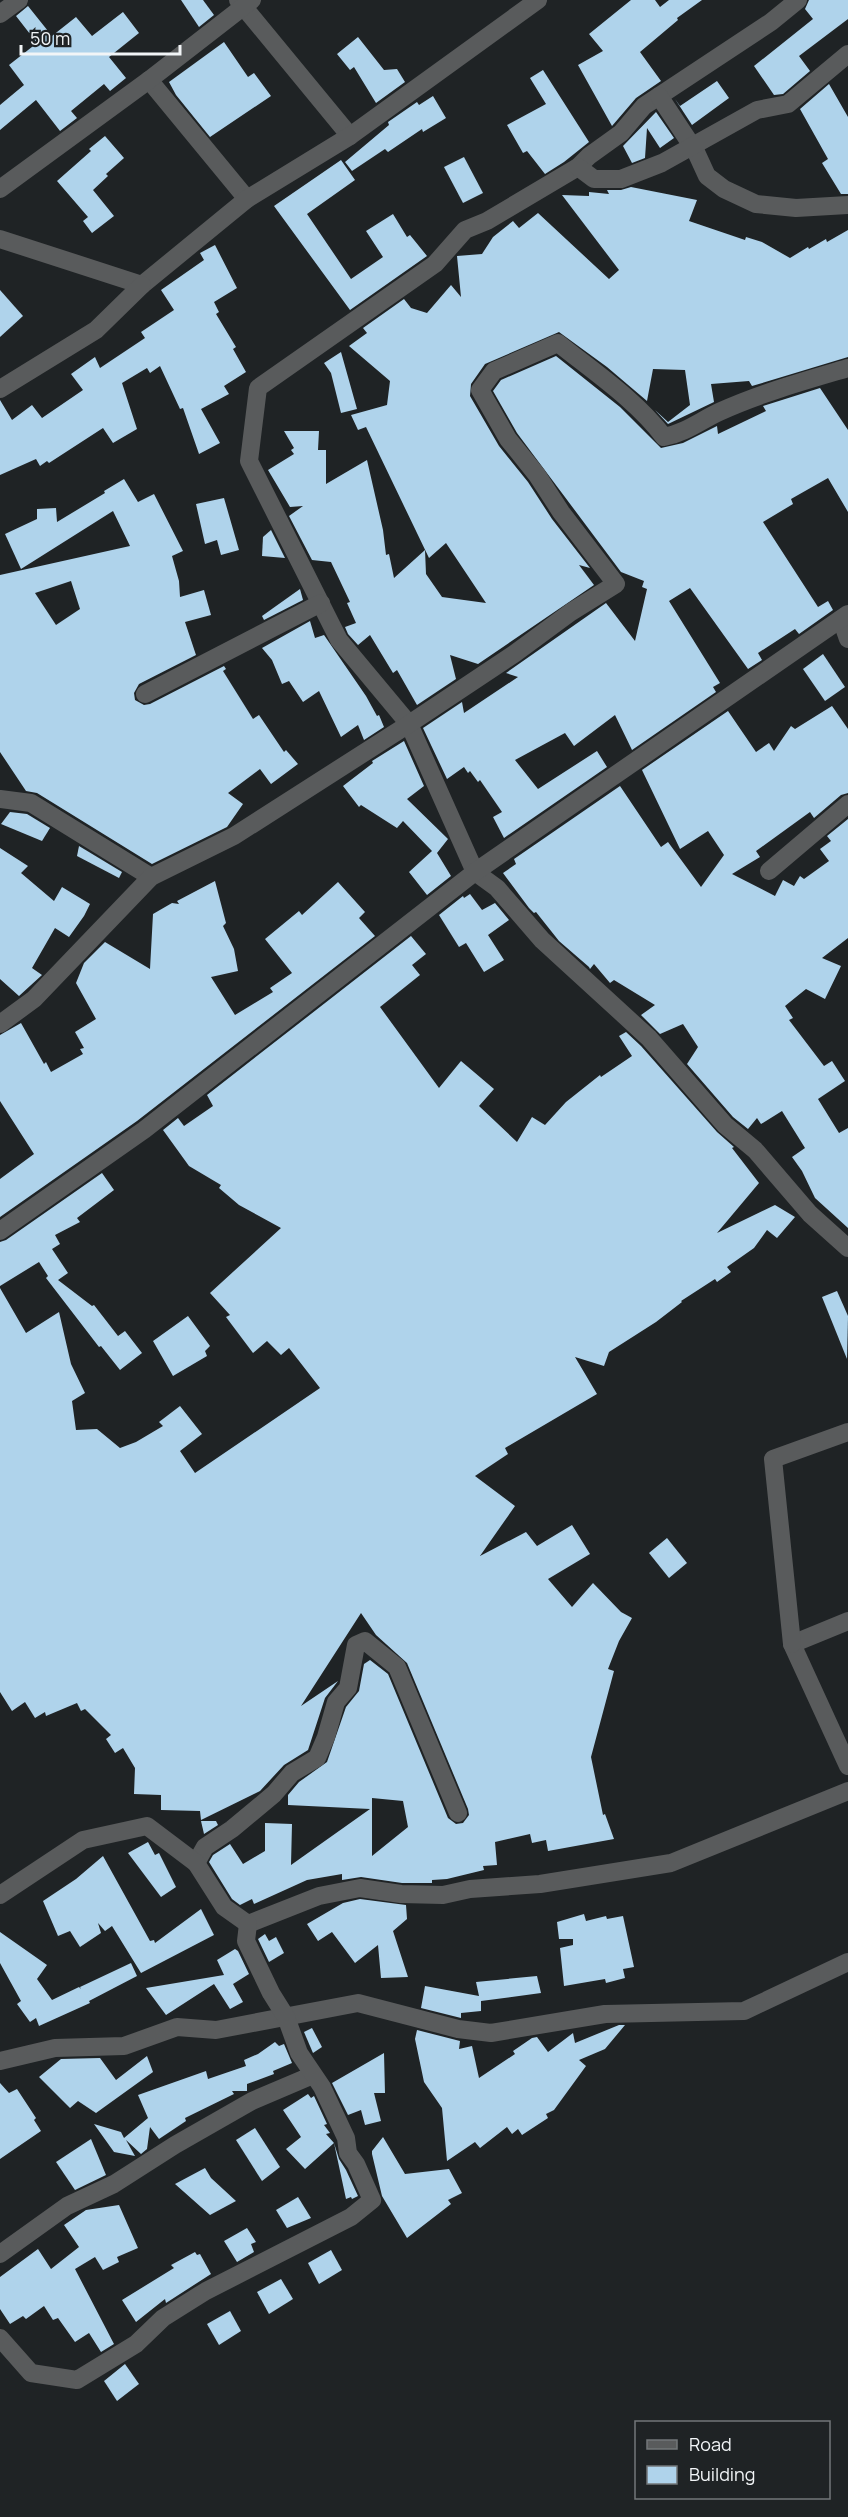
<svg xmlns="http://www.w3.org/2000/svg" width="848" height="2517" viewBox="0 0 848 2517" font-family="Manrope,sans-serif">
	<rect width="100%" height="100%" fill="#1f2325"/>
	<!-- building -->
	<g fill="#afd3eb" fill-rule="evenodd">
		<polygon points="181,0 203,0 214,15 199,27"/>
		<polygon points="631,0 655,0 660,7 669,0 702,0 677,18 678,20 640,52 661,81 636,98 612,126 578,65 603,51 589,34"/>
		<polygon points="809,0 848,0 848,19 799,56 810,71 783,94 774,95 754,66 813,19 805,9"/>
		<polygon points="28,6 52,36 76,17 92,36 123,12 139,33 109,57 126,78 110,91 104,84 71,111 77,118 60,131 36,100 0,130 0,105 24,85 9,65 37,43 16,16"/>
		<polygon points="358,37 384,70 397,69 405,82 376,103 354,67 350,70 337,54"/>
		<polygon points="224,42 248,77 254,73 271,96 210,137 176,95 169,82"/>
		<polygon points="543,70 589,142 564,162 545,174 527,151 523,153 507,125 546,104 530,78"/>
		<polygon points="717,81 729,98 692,125 675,99 680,106"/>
		<polygon points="829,84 848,117 848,194 841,194 822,163 828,159 800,109"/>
		<polygon points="433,96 446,118 423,132 422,129 388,152 385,149 352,171 345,162 389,125 388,122 417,102 419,105"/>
		<polygon points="656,112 674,138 660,148 647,128 645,158 632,163 623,146"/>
		<polygon points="105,136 124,158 106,174 108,176 93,190 114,216 92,233 83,221 88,217 57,181 91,151 89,149"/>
		<polygon points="464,157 483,193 463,203 444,167"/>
		<polygon points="341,160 355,180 307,214 351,279 383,257 366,231 393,214 407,237 410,235 427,256 350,310 274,206"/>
		<polygon points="631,187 697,200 689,221 745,240 746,237 762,242 790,258 808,247 809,249 826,239 827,242 848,230 848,357 752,386 749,381 711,384 714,402 668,424 655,410 668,422 690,405 685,370 653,369 647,401 607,367 559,332 485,364 471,384 470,396 499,446 528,482 552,519 590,568 579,565 594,585 478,664 450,655 456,679 417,705 397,670 393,673 370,635 358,645 348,634 345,627 356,623 347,603 350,602 331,562 312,560 289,516 303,506 290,507 268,470 294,454 291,450 294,448 284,431 319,431 318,450 326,450 326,484 367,460 383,530 386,555 389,554 394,578 425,550 426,574 442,597 486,603 446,543 429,558 366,427 358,430 351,415 387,405 390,381 349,346 367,333 363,328 404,299 411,308 427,313 451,285 461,297 457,256 482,254 493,237 513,221 519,228 538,213 609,279 619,270 562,195 589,196 589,192 609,194 607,190 621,190"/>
		<polygon points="215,245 237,288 214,302 219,312 216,314 236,347 233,349 246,372 224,386 229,394 201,409 220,443 199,454 183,408 180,409 160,366 150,373 147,368 122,383 137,429 113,443 103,428 49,463 47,461 40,466 36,459 0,475 0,400 12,420 32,405 42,418 83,390 71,374 95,357 100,368 145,338 141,332 174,310 161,290 204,260 200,253"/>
		<polygon points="0,290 23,316 0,337"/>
		<polygon points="341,352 357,409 341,413 331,373 324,363"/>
		<polygon points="556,356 620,407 661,448 683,443 717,426 718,434 766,411 763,406 820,388 848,430 848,512 828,478 791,499 793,504 763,522 818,607 828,601 833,610 799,634 795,629 758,653 762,660 748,669 690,588 669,601 720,683 713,687 716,692 632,750 615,715 574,746 565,733 515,760 538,789 597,751 607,767 504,838 493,817 502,812 480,780 478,782 470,771 468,773 464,767 447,779 423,728 462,702 464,713 518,677 506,673 606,603 635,641 647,589 642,587 644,581 621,572 517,433 493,391 501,380"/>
		<path d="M124 479 138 502 154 494 183 551 172 556 179 581 180 597 204 590 211 615 185 622 196 655 139 684 134 693 135 700 144 705 150 704 224 666 226 669 223 671 253 719 259 715 284 752 286 750 298 764 271 784 260 769 228 793 243 804 227 827 152 864 37 793 26 791 0 752V575L130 546 113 511 21 569 5 534 37 519V509L56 508 57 522 105 493 104 491ZM71 581 80 609 56 625 35 593Z"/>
		<polygon points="224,498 239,550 221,555 217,540 205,544 196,504"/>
		<polygon points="271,530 285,558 262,556 263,537"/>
		<polygon points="300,589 303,600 264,620 262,616"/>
		<polygon points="310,621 315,638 324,635 366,696 377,716 379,715 384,727 364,740 358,725 341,737 319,691 303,702 289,681 282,684 272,660 262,648"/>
		<polygon points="823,654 845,687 825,701 803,669"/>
		<polygon points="832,706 848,729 848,793 841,795 814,818 810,812 756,851 760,857 732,874 775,896 783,880 794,886 800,876 804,879 829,861 820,849 831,841 827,836 848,819 848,938 822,958 841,966 825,999 806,989 785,1006 793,1018 789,1020 824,1066 832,1061 845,1081 818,1099 839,1133 848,1128 848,1228 815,1198 802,1171 792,1157 805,1148 782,1111 761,1124 757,1118 748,1129 733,1117 687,1064 698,1047 683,1024 660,1034 641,1015 655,1005 614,980 610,983 594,964 590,969 589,967 559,941 536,912 534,913 529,908 503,873 516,864 514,859 620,786 661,847 668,842 701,887 724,855 708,831 680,849 642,770 728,711 756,752 769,743 774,751 791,726 795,729"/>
		<polygon points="404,741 424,786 407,799 448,839 437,853 451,876 427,895 409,872 432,851 403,821 397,828 361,805 359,807 343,786 373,763 372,761"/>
		<polygon points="10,812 27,814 50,828 42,841 1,824"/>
		<polygon points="79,846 122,872 119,878 77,856"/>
		<polygon points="0,848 28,866 21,873 54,901 62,887 90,904 84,916 69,937 55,928 32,968 42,975 19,996 0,979"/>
		<polygon points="215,881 226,923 223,926 234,949 238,971 211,977 235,1015 273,992 270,988 292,973 265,939 299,911 302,915 338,882 365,912 359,918 375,936 137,1121 0,1217 0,1179 34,1154 0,1101 0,1035 21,1023 44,1064 46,1062 51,1072 83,1054 80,1049 84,1048 75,1032 96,1019 76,983 84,963 105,942 150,969 153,914 172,903 179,904 177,901"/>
		<polygon points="470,894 482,910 495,903 509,920 488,935 504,960 484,972 466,943 459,947 439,915 463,896 464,898"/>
		<path d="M411 936 426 954 412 965 420 975 380 1007 439 1088 461 1061 494 1089 479 1106 517 1142 532 1117 545 1125 566 1102 600 1075 601 1077 632 1056 619 1036 626 1032 641 1046 717 1132 734 1147 732 1148 759 1183 717 1233 775 1205 795 1217 777 1238 767 1230 754 1248 727 1267 731 1272 717 1282 715 1279 681 1301 682 1302 656 1322 609 1352 604 1366 575 1357 597 1394 505 1448 508 1454 475 1476 515 1506 480 1556 526 1532 537 1546 572 1525 590 1554 548 1579 572 1607 593 1583 621 1612 632 1618 619 1641 608 1669 614 1671 591 1757 603 1815 605 1814 614 1839 548 1851 546 1840 532 1843 530 1834 495 1842 497 1865 483 1866 484 1870 447 1879 432 1880V1883H402L361 1877 342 1880V1874L307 1880 254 1904 252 1899 240 1905 232 1899 209 1862 213 1855 230 1844 243 1864 265 1851V1823L292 1824 291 1865 370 1809 288 1805V1795L299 1782 327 1762 346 1707 359 1691 364 1664 370 1660 388 1674 448 1818 456 1824 463 1823 469 1815 468 1809 407 1663 376 1635 361 1613 301 1706 338 1681 325 1698 308 1750 284 1765 260 1791 201 1820 200 1811 161 1810V1795L134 1794 135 1768 123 1748 115 1753 106 1739 111 1735 85 1709 81 1711 77 1703 46 1716 45 1712 35 1718 25 1702 12 1711 0 1692V1288L26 1333 59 1312 71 1364 85 1393 72 1401 76 1430 97 1429 120 1448 136 1442 163 1426 159 1422 180 1406 202 1434 180 1451 195 1473 320 1388 289 1348 281 1355 267 1341 253 1353 226 1317 230 1315 210 1293 281 1228 239 1205 219 1188 221 1185 189 1166 163 1130 178 1118 184 1126 213 1106 207 1095ZM372 1798 403 1801 408 1827 372 1856Z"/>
		<polygon points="102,1173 114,1190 77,1218 80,1222 55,1235 60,1244 52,1249 68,1273 58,1280 92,1306 94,1305 118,1336 125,1331 142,1353 120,1370 101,1346 99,1347 46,1278 48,1276 39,1262 0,1286 0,1242 6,1240"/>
		<polygon points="837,1291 848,1316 847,1359 822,1297"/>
		<polygon points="188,1316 210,1346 205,1351 207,1356 173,1376 153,1341"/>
		<polygon points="667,1538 687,1563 669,1578 649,1553"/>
		<polygon points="201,1821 216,1821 218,1825 204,1834"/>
		<polygon points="148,1842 155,1855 159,1853 176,1887 161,1897 128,1853"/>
		<polygon points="103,1856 150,1941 154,1940 155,1943 201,1909 214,1935 141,1973 112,1926 105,1931 98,1923 101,1933 80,1947 70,1931 58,1936 43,1901 76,1879"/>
		<polygon points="360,1899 406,1905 407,1919 393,1931 408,1977 381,1978 378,1945 355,1963 332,1932 318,1941 307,1924 343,1903"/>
		<polygon points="584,1914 586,1921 606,1916 607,1919 623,1916 634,1967 623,1969 625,1978 606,1983 605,1979 564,1986 560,1948 573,1945 573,1939 559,1939 557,1922"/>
		<polygon points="0,1932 47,1965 37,1979 52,2000 79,1987 81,1989 80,1987 131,1963 137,1976 89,2001 90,2003 39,2026 36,2018 30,2022 17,2004 21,2001 0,1963"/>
		<polygon points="265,1934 269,1941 276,1937 284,1953 269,1962 258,1939"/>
		<polygon points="235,1949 238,1951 249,1974 233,1984 243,2002 230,2009 214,1984 166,2015 146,1988 224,1975 217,1960"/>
		<polygon points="537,1976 541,1993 481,2001 481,2011 461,2013 461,2018 421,2008 425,1986 479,1996 476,1982"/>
		<polygon points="619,2025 625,2025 605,2049 579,2060 586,2066 554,2110 546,2114 548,2118 522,2135 518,2129 512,2134 507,2127 480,2148 475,2142 447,2161 442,2108 424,2082 415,2039 417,2030 460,2041 459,2049 472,2046 479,2078 515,2054 513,2051 532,2038 537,2037 548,2052 573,2033 575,2043"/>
		<polygon points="312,2028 322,2047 313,2053 304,2032"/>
		<polygon points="275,2042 279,2046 284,2044 292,2063 273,2071 274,2074 247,2084 247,2091 232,2091 234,2094 185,2118 186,2121 159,2139 150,2127 147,2149 141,2154 126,2140 135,2156 114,2152 94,2124 121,2132 124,2138 148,2118 138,2095 206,2071 208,2079 246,2066 244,2060 258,2054"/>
		<polygon points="384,2053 385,2093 374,2093 381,2121 365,2125 361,2110 348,2115 332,2083"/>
		<polygon points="147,2056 153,2072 96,2113 78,2101 70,2108 39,2077 61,2059 100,2058 116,2080"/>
		<polygon points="0,2083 9,2093 17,2089 36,2118 34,2120 41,2131 0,2159"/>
		<polygon points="308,2094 311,2098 314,2096 327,2124 324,2125 330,2133 326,2134 334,2143 305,2169 286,2149 301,2137 283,2110"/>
		<polygon points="255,2128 280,2167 262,2181 236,2140"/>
		<polygon points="383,2137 405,2174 449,2169 462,2193 448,2200 451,2204 407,2238 382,2196 372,2154 372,2151"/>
		<polygon points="91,2139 106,2175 75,2190 56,2162"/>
		<polygon points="334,2143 339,2159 346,2170 358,2196 352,2199 351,2197 346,2199"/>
		<polygon points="205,2168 211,2178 236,2201 210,2215 175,2184"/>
		<polygon points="298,2197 311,2218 287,2228 276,2210"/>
		<polygon points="119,2205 138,2248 117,2257 119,2262 103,2270 95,2257 75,2269 114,2344 101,2352 89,2333 75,2342 58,2318 53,2320 44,2306 26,2319 23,2316 10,2324 0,2309 0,2277 38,2249 51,2269 79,2247 64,2225 86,2210"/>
		<polygon points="247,2228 256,2242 251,2244 254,2252 237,2262 224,2241"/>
		<polygon points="331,2250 342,2270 319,2284 308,2263"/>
		<polygon points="195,2252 197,2255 200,2254 211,2274 166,2303 165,2299 136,2322 122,2300 174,2268 171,2265"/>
		<polygon points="281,2279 293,2299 269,2314 257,2292"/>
		<polygon points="230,2311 241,2331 219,2345 207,2324"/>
		<polygon points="125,2364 139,2384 117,2401 104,2381"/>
	</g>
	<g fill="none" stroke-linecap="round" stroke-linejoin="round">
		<!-- minor -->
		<g stroke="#595b5c" stroke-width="18">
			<polyline points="238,0 350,136"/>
			<polyline points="798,0 771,22 644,106 621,133 589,156 578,167 487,221 465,230 435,264 258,388 249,461 339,640 409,724 475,872 497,888 542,940 649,1038 725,1125 755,1150 810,1214 848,1248"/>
			<polyline points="0,14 19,0"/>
			<polyline points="149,80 247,199"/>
			<polyline points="659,96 696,152 707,176 724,189 756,204 796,208 848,205"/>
			<polyline points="578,167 594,179 621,179 662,163 757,110 788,104 848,54"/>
			<polyline points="0,189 149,80 252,0"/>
			<polyline points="0,239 142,285 247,199 350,136 538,0"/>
			<polyline points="0,389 96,330 142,285"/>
			<polyline points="841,619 848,639"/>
			<polyline points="145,694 321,603"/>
			<polyline points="0,799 31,803 151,877"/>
			<polyline points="769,871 848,804"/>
			<path d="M0 1024 34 999 151 877 234 836 409 724 514 654 571 612 616 584 561 512 537 475 508 439 480 390 494 371 558 343C594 372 636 400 664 437 685 433 700 421 719 412 761 393 804 381 848 368"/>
			<polyline points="0,1231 144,1130 475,872 848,614"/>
			<polyline points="848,1621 792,1644 848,1766"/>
			<polyline points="792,1644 773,1459 848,1432"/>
			<polyline points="196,1863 205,1847 232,1829 274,1794 292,1773 317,1758 326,1737 336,1702 348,1688 356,1645 365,1641 397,1667 458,1813"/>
			<polyline points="0,1895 83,1840 147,1826 196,1863 224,1907 248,1924 319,1896 360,1888 401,1894 443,1895 470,1889 540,1884 671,1863 848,1791"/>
			<polyline points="0,2061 55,2048 124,2046 177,2027 216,2030 358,2003 458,2029 491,2033 605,2014 744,2011 848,1962"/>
			<polyline points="0,2254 67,2206 114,2184 175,2145 252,2101 313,2075"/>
			<polyline points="0,2338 31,2373 77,2380 136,2344 163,2318 206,2291 351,2217 372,2200 356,2164 348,2153 346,2138 322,2087 299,2053 286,2017 271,1993 246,1941 248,1924"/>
		</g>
	</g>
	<!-- legend -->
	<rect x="635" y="2421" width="195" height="78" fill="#1f2325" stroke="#737779" stroke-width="1.5"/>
	<rect x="647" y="2440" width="30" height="9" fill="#595b5c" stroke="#737779" stroke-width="1.5"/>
	<text x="689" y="2451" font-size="18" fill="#f2f5f7">Road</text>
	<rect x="647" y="2466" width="30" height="18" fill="#afd3eb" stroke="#737779" stroke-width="1.5"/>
	<text x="689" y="2481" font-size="18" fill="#f2f5f7">Building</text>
	<!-- scale -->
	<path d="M21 45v9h159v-9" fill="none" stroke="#f2f5f7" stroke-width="3"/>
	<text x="30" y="45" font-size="18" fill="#f2f5f7" stroke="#1f2325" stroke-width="4.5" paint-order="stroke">50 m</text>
</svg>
